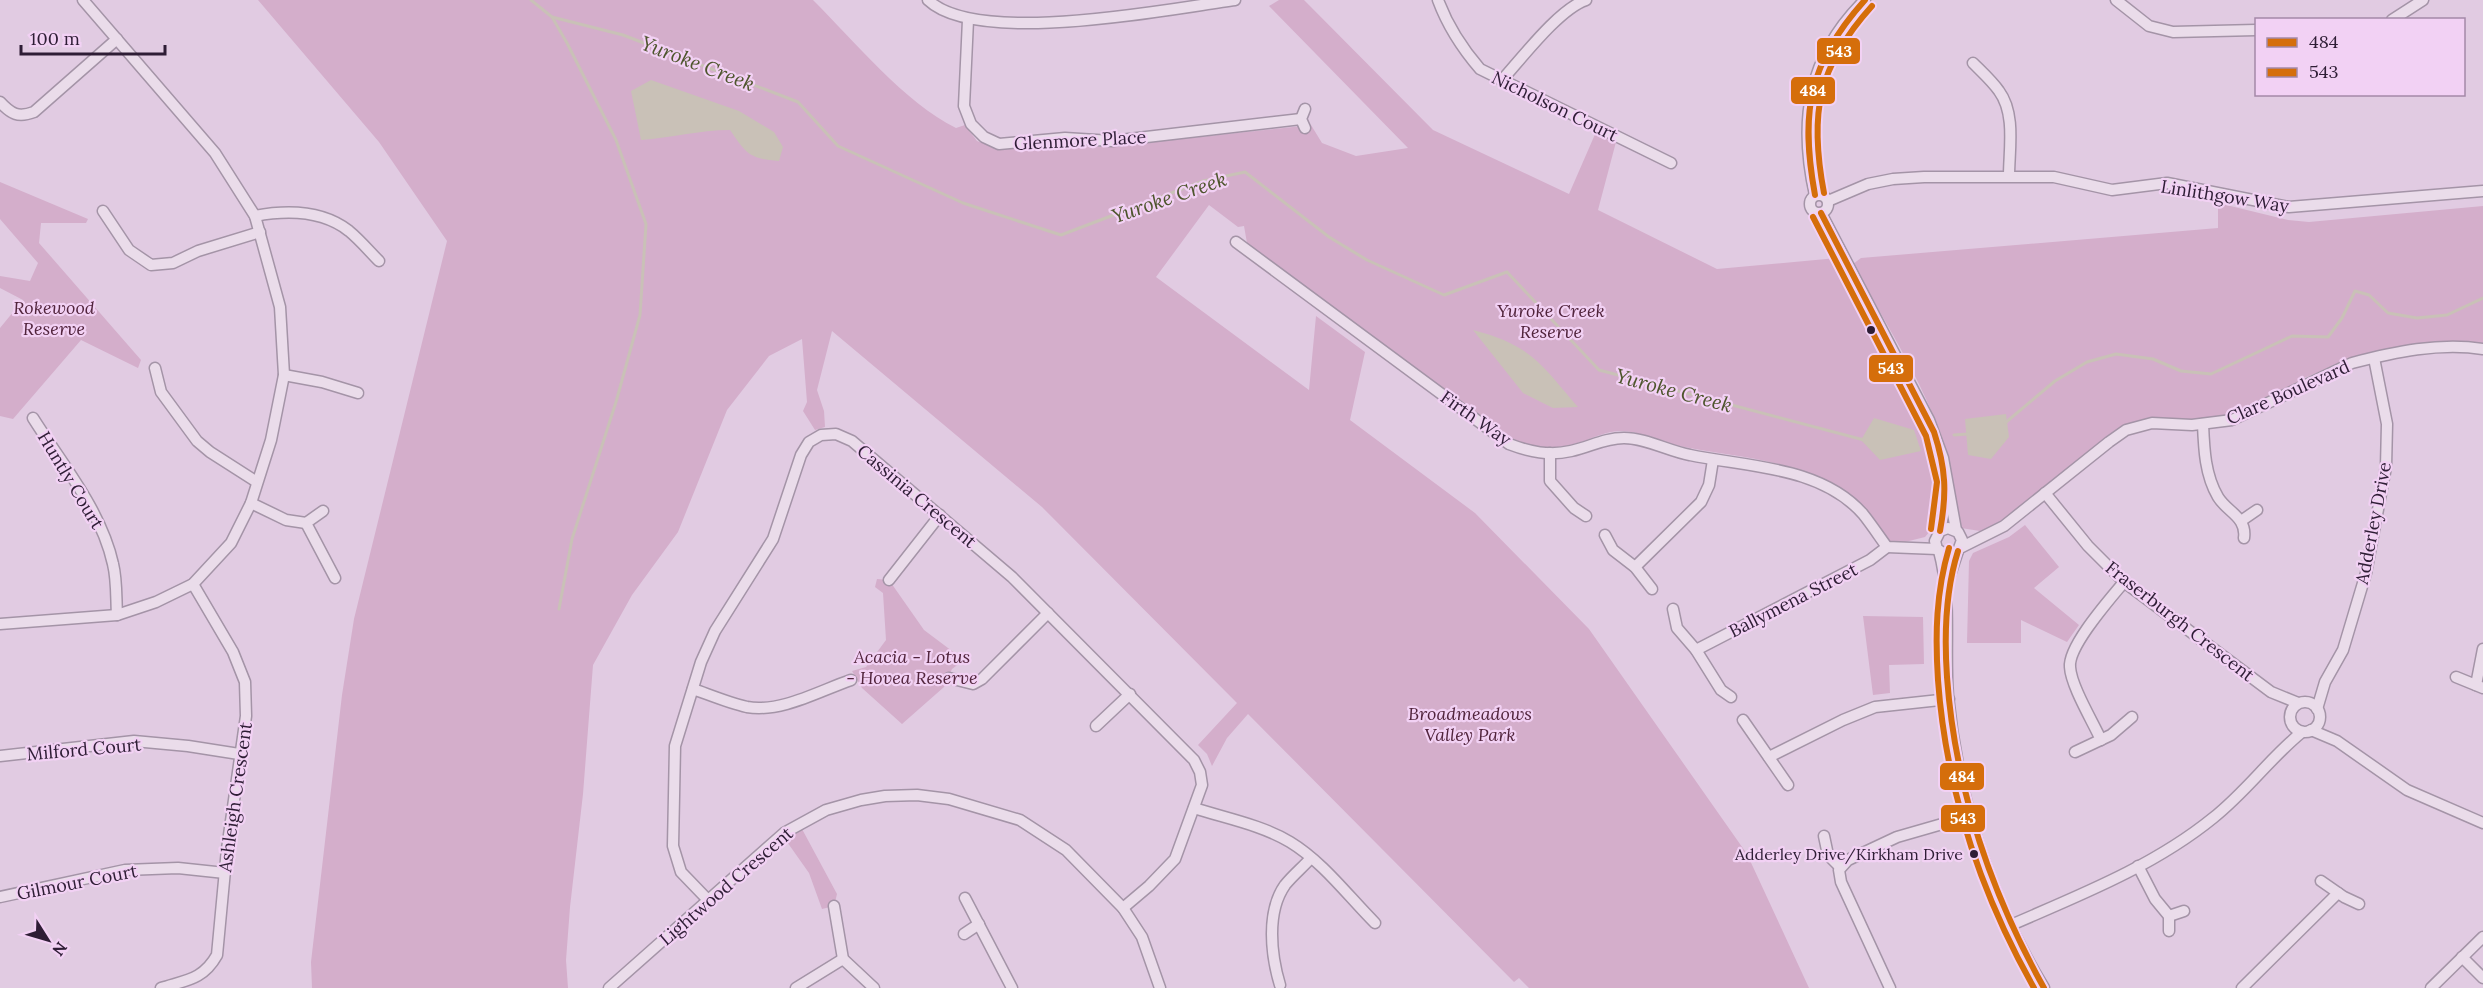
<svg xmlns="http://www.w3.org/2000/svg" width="2483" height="988" viewBox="0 0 2483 988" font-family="Lora,serif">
	<rect width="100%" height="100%" fill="#e1cbe2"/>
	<!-- green -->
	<g fill="#d4aecb">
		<path d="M258 0H813C855 42 904 102 956 128L965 125 977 141 993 147 1022 149 1045 144 1106 147 1311 125 1322 143 1356 156 1408 148 1269 6 1279 0H1304L1433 130 1569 194 1596 132 1616 142 1598 210 1717 269 1837 258 1932 436 1941 478 1942 507 1939 520 1931 530 1925 537 1901 543 1888 542C1877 528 1866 510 1853 499 1806 459 1737 458 1679 446 1658 442 1640 430 1618 431 1607 432 1596 436 1587 440 1555 451 1537 450 1507 437L1247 243 1244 226 1238 227 1209 205 1156 277 1309 390 1316 316 1365 352 1350 420 1475 513 1589 629 1747 854 1809 988H1529L1519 978 1514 982 1248 714 1227 738 1212 766 1207 754 1198 745 1237 703 1042 507 832 331 817 390 824 411 825 427 815 430 803 411 807 402 802 339 769 356 727 410 678 532 632 595 593 665 583 794 570 907 566 960 568 988H312L311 962 342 695 354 619 447 241 379 142Z"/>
		<polygon points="0,182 88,219 86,223 41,223 39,243 141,360 138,368 81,340 13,419 0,416 0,328 23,300 0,288 0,276 30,281 38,263 0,219"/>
		<path d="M2218 203 2288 220 2309 222 2483 206V343L2443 341 2370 352 2304 378 2267 400 2233 414 2183 421 2151 419 2001 523 1980 531 1961 528C1948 511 1955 481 1949 461 1931 393 1886 325 1853 264L1861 258 2218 228Z"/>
		<polygon points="2025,525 2059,567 2034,588 2079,625 2067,642 2021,620 2021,643 1967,643 1969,561 1973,553 2009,537"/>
		<polygon points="877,579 889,580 924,630 964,660 952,669 944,687 902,724 862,688 852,671 866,667 886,640 883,593 875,587"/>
		<polygon points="1863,616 1923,617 1924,664 1889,665 1890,693 1873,695"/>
		<polygon points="802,829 837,894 834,906 822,909 809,873 785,839"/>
	</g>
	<!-- water -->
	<g fill="#c9c1b7">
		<path d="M651 80 739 111 774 132 783 147 779 161C749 159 746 153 730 130 699 130 671 138 641 140L631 91Z"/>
		<path d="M1473 330C1531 345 1541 364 1578 407L1553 408 1523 393Z"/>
		<polygon points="2006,414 2009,437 1991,459 1968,455 1965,419"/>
		<polygon points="1874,418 1914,430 1921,451 1880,460 1861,440"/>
	</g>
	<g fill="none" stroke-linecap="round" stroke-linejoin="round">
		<!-- stream -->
		<g stroke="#c9c1b7" stroke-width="3">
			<polyline points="531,0 552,17 623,35 798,102 838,146 963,203 1061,235 1203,181 1245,172 1329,237 1367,260 1444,295 1507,272 1599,370 1864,440"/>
			<polyline points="552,17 567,43 616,140 646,224 640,315 616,402 572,539 559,609"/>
			<polyline points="2005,423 2055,381 2087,362 2116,354 2153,359 2181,371 2211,374 2292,336 2328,337 2342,318 2355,291 2369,295 2388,313 2417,318 2447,315 2483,298"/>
			<polyline points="1954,435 1968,434"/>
		</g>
		<defs>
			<g id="minor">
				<path d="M928 0C977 47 1168 9 1235 0"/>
				<path d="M1438 0C1448 27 1461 47 1480 69L1671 163"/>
				<polyline points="2116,0 2149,26 2173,32 2256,30"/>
				<polyline points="968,20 964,106 971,124 984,137 999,144 1065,138 1112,141 1301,119"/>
				<polyline points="2392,20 2423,0"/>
				<path d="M1973 63C1982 72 1992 81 1999 91 2016 114 2009 150 2009 176"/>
				<path d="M1502 80C1522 58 1559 9 1586 0"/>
				<path d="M0 102C11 114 18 118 34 112L117 39"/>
				<polyline points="1305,109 1301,119 1305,128"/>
				<circle cx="1819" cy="204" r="9"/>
				<path d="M1815 195C1798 120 1808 56 1865 0"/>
				<polyline points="1828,201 1868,184 1893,179 1924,177 2054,177 2112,190 2167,183 2289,207 2483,191"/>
				<polyline points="103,211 129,250 151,265 173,263 198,251 260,232"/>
				<polyline points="1821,213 1929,420 1943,458 1956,530"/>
				<path d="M255 216C287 210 322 210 349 231 360 240 370 252 379 261"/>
				<path d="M1236 242 1509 444C1530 452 1549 456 1571 451 1590 447 1604 438 1624 438 1646 438 1668 451 1690 455 1747 467 1821 466 1863 514 1871 524 1879 536 1887 547L1937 549"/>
				<polyline points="155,368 161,392 197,441 210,452 257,482"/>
				<polyline points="284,375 322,382 358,393"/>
				<path d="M33 418C62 464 101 510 113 564 117 580 116 598 117 615"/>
				<path d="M2203 424C2204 449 2205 475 2218 497 2227 512 2247 517 2244 538"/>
				<polyline points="1550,453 1550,481 1574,508 1586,516"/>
				<polyline points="2045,493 2088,546 2124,582 2271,692 2298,703"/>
				<polyline points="251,503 286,520 306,523"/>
				<polyline points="323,511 306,523 335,578"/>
				<polyline points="2241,521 2257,510"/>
				<polyline points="1940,531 1948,528 1958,532 1962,540 1958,551 1946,555 1937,549 1935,541 1940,531 1947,495"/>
				<polyline points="1605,535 1613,550 1635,567 1652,589"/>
				<path d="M1960 548 2004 526 2109 442 2126 430 2152 423 2192 425 2232 420 2352 363C2394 352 2440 342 2483 349"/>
				<path d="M1939 551C1952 598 1944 648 1948 696 1958 798 1990 900 2044 988"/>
				<polyline points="1635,567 1701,502 1709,485 1713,460"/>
				<polyline points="889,580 940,515"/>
				<polyline points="1947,584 1958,551"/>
				<polyline points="1673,609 1677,628 1696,650 1721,690 1731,697"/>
				<polyline points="0,624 117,615 156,602 193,584 231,543 251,503 271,440 284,375 280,307 255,216 215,153 83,0"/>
				<polyline points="1696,650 1870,560 1887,547"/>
				<polyline points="2456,677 2483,688"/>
				<polyline points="949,678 973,684 982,679 1048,613"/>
				<polyline points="2476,685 2483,649"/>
				<path d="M693 689C710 695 729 703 747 707 781 713 819 691 851 680"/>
				<circle cx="2305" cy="717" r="15"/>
				<polyline points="2317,709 2325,682 2343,650 2366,573 2386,467 2387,424 2374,358"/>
				<polyline points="1743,720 1788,785"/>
				<polyline points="1096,726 1130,694"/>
				<polyline points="2311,730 2337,741 2407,790 2483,823"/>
				<path d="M2101 740C2093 722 2071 686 2070 667 2068 646 2110 599 2124 582"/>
				<polyline points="2075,752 2111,735 2132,717"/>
				<polyline points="0,756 134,741 188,746 239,754"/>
				<polyline points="1769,757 1843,720 1875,707 1949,699"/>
				<path d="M1194 808C1225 818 1262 825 1290 842 1323 862 1348 896 1375 923"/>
				<polyline points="1824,836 1828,855 1840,867"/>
				<polyline points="2138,866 2155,899 2169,916 2169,931"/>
				<polyline points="2321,881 2344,897 2359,904"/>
				<polyline points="0,897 125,870 178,868 225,873"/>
				<polyline points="965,898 1012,988"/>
				<polyline points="708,900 681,872 673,846 675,746 701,662 715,631 773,539 801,455 809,442 821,435 836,434 852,441 1012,577 1194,760 1200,772 1202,785 1175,859 1149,886 1123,908"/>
				<polyline points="834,906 843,959 874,988"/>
				<polyline points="2169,916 2184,911"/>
				<path d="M2011 925C2080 895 2154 866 2213 818 2246 792 2270 758 2302 732"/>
				<polyline points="964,934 979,924"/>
				<polyline points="2462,957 2483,978"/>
				<path d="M1280 985C1271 955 1266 912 1285 885 1293 875 1303 867 1311 858"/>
				<path d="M161 988C186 980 203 980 217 955L227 849 246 716 245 682 233 652 193 584"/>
				<polyline points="609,988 784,833 826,810 861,800 885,796 917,795 949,799 1020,820 1066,850 1123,908 1142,937 1160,988"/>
				<polyline points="796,988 843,959"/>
				<polyline points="1890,988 1841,882 1839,870 1848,860 1897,837 1970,816"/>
				<polyline points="2242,988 2338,893"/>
				<polyline points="2431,988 2483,937"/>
			</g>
		</defs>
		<!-- minor casing -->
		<use href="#minor" stroke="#a494a7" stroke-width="13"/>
		<!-- minor -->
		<use href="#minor" stroke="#eadcea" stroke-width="10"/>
		<defs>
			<g id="bus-1">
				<path d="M1815 195C1800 113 1808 63 1865 0"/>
				<path d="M1821 213 1934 432C1946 469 1947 493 1940 531"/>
				<path d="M1958 551C1945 592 1944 634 1947 677 1955 789 1990 891 2044 988"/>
			</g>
			<g id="bus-2">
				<path d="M1824 193C1809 114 1817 67 1872 6"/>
				<polyline points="1813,217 1926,436 1937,482 1931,529"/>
				<path d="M1949 548C1936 592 1935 635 1938 680 1946 790 1980 892 2034 988"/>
			</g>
		</defs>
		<!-- bus-1 casing -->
		<use href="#bus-1" stroke="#f2d1f4" stroke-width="10"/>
		<!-- bus-2 casing -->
		<use href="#bus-2" stroke="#f2d1f4" stroke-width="10"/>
		<!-- bus-1 -->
		<use href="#bus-1" stroke="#d56e0b" stroke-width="6"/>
		<!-- bus-2 -->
		<use href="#bus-2" stroke="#d56e0b" stroke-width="6"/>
	</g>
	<!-- markers -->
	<g fill="#2e1d35" stroke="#f2d1f4" stroke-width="2">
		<circle cx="1871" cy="330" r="5"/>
		<circle cx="1974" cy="854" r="5"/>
	</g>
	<g text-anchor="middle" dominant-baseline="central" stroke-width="4.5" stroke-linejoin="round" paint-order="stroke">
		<!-- bus labels -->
		<g font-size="16" fill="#2e1d35" stroke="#f2d1f4" text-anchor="end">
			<text x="1963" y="854">Adderley Drive/Kirkham Drive</text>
		</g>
		<!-- street labels -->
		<g font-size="18" fill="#2e1d35" stroke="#f2d1f4">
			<text transform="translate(1555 106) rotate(26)">Nicholson Court</text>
			<text transform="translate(1080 140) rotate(-3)">Glenmore Place</text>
			<text transform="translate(2225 196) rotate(9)">Linlithgow Way</text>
			<text transform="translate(2288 392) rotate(-24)">Clare Boulevard</text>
			<text transform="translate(1476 418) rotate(35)">Firth Way</text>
			<text transform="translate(71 480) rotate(59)">Huntly Court</text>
			<text transform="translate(917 496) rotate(40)">Cassinia Crescent</text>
			<text transform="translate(2373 523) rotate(-79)">Adderley Drive</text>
			<text transform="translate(1793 600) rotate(-27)">Ballymena Street</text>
			<text transform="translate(2180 621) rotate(38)">Fraserburgh Crescent</text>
			<text transform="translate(84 749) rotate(-5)">Milford Court</text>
			<text transform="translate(235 797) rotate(-82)">Ashleigh Crescent</text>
			<text transform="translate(77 882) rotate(-11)">Gilmour Court</text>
			<text transform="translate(726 886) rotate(-41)">Lightwood Crescent</text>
		</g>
		<!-- park labels -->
		<g font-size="18" font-style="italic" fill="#51243c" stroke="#f2d1f4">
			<text x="54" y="307">Rokewood<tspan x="54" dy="21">Reserve</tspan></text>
			<text x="1551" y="310">Yuroke Creek<tspan x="1551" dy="21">Reserve</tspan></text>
			<text x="912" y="656">Acacia - Lotus<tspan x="912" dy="21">- Hovea Reserve</tspan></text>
			<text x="1470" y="713">Broadmeadows<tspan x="1470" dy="21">Valley Park</tspan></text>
		</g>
		<!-- water labels -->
		<g font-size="20" font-style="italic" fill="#4e552d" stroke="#f2d1f4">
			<text transform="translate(698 63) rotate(21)">Yuroke Creek</text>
			<text transform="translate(1169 197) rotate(-19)">Yuroke Creek</text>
			<text transform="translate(1674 390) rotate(15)">Yuroke Creek</text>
		</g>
	</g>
	<g stroke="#f2d1f4" stroke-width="2">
		<rect x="1816" y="37" width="45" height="28" rx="6" fill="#d56e0b"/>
		<rect x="1790" y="76" width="46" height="29" rx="6" fill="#d56e0b"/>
		<rect x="1868" y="354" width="46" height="29" rx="6" fill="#d56e0b"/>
		<rect x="1939" y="762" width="46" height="29" rx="6" fill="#d56e0b"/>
		<rect x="1940" y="804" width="46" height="29" rx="6" fill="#d56e0b"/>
	</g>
	<g font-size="16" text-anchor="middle" font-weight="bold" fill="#fff">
		<text x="1839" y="57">543</text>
		<text x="1813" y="96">484</text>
		<text x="1891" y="374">543</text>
		<text x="1962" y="782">484</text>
		<text x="1963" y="824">543</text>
	</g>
	<!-- legend -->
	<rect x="2255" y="18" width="210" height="78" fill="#f2d1f4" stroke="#a489a8" stroke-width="1.5"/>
	<rect x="2267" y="38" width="30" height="9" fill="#d56e0b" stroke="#a489a8" stroke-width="1.5"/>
	<text x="2309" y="48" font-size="18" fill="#2e1d35">484</text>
	<rect x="2267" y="68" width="30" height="9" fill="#d56e0b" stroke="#a489a8" stroke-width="1.5"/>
	<text x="2309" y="78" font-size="18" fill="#2e1d35">543</text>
	<!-- north arrow -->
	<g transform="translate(48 940) rotate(127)" stroke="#f2d1f4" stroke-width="4.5" paint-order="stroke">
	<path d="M0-4.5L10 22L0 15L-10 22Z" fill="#2e1d35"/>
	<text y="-9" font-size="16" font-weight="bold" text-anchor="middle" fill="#2e1d35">N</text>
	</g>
	<!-- scale -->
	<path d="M21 45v9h144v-9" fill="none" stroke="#2e1d35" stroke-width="3"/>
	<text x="30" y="45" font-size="18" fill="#2e1d35" stroke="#f2d1f4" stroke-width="4.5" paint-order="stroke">100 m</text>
</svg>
